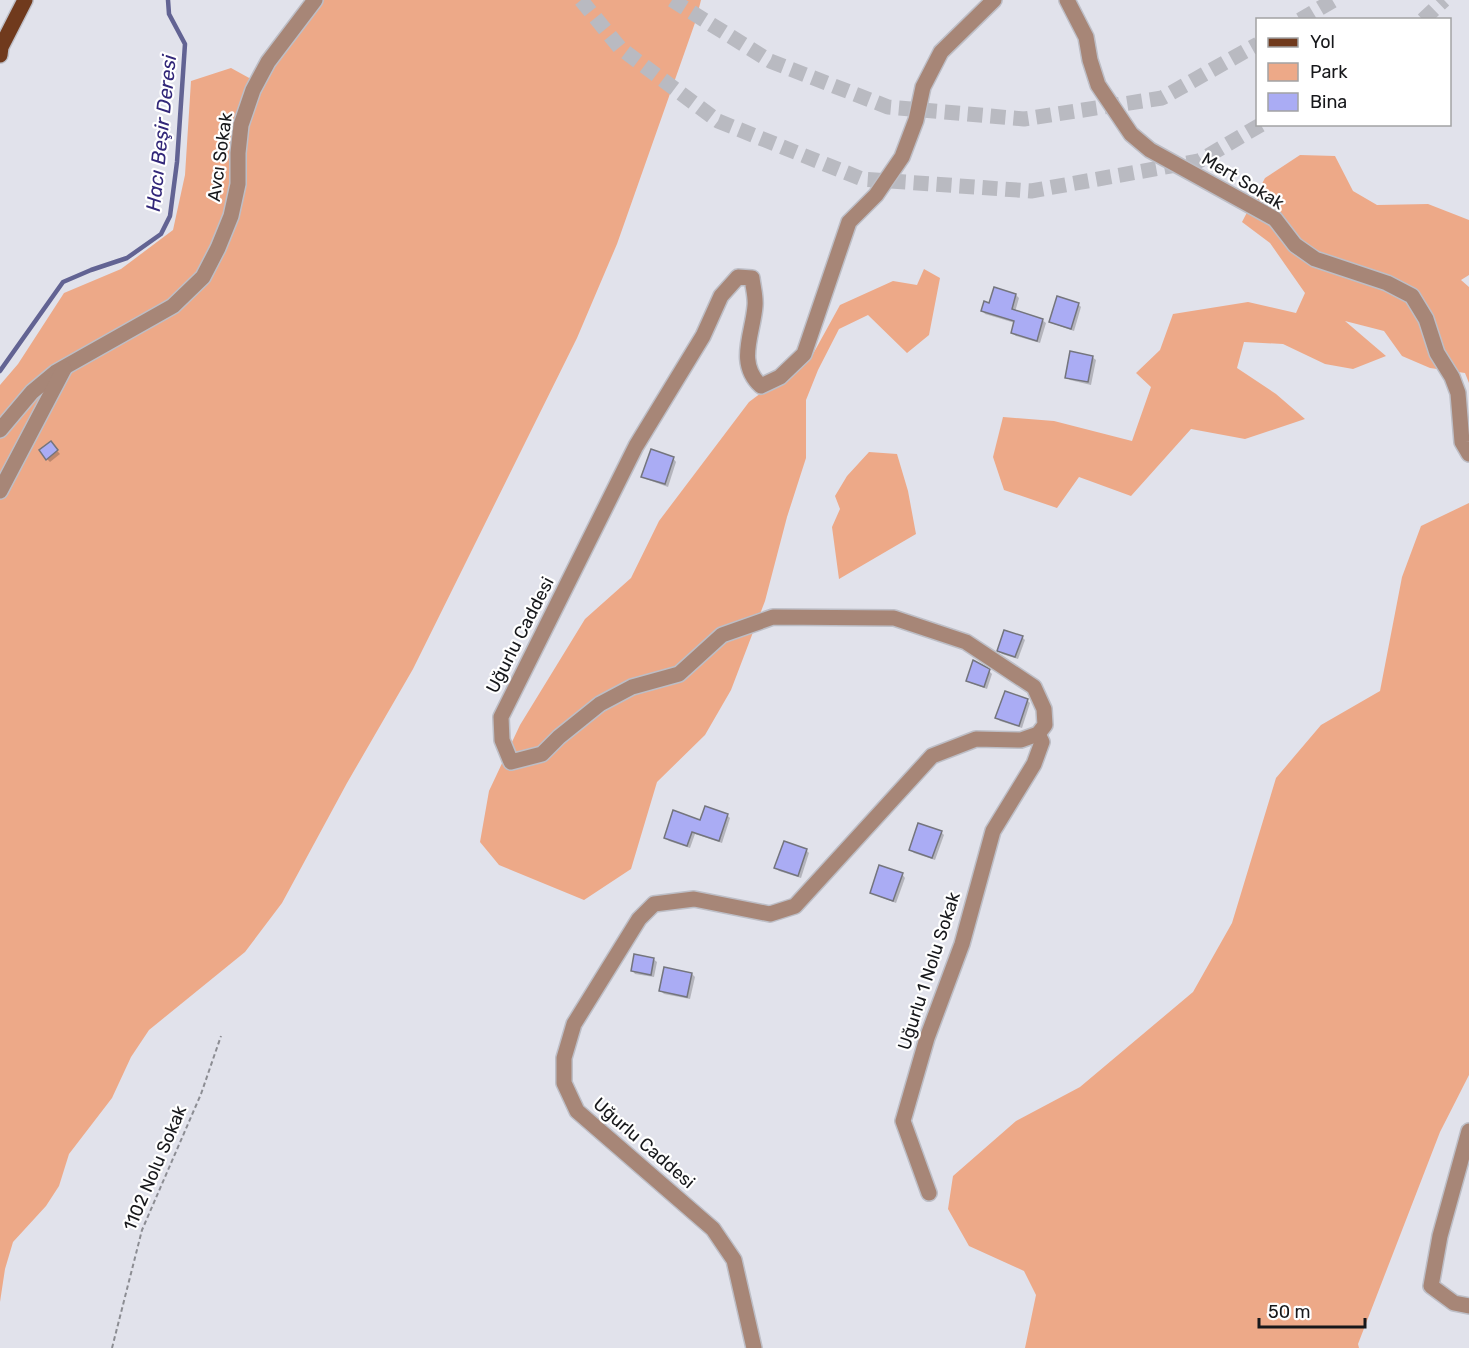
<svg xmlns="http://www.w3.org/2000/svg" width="1469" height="1348" viewBox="0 0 1469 1348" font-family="Rubik,sans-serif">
	<rect width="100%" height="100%" fill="#e1e2eb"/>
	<!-- green -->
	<g fill="#eda988">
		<polygon points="321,0 701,0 696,20 617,244 577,338 413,669 347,783 282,903 245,952 149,1030 131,1057 112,1098 69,1154 59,1186 46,1206 13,1242 5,1269 0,1302 0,385 18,364 64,293 121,269 173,230 185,175 191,81 231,68 251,79"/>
		<polygon points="1300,155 1335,156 1353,191 1377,205 1428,204 1469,220 1469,275 1461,280 1469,287 1469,383 1465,373 1430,368 1402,356 1384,331 1345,321 1386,356 1353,369 1325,364 1283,344 1244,342 1237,368 1276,394 1305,419 1245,439 1191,429 1131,496 1079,477 1057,508 1004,490 993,457 1003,417 1054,421 1132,441 1151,387 1136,373 1160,350 1173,314 1248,302 1296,313 1305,293 1270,243 1242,222 1265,178"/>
		<polygon points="924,269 940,278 929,335 907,353 868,315 839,329 818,370 806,400 806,458 787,517 765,601 731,690 705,735 657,782 631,869 584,900 499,865 480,842 489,791 520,725 585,619 631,578 659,521 749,402 813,354 840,305 893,281 917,285"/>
		<polygon points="869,452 897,454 908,491 916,534 839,579 832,527 840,509 835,496 847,476"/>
		<polygon points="1469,503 1469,1075 1440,1132 1358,1344 1359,1348 1025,1348 1036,1295 1024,1271 969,1246 948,1209 953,1176 1016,1121 1080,1087 1193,992 1232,923 1276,778 1321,725 1380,691 1402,577 1421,526"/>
	</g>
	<!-- shadow -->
	<g fill="#0003">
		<polygon points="1016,295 1019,298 1015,312 1042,320 1046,323 1040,343 1016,336 1012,333 1015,323 985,314 982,310 990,305"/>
		<polygon points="1078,304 1081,307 1074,331 1054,324 1050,321"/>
		<polygon points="1092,357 1096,360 1091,385 1070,380 1067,377"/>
		<polygon points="53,446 60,454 50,462 47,459"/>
		<polygon points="673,458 676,462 668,487 646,479 643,476"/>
		<polygon points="1022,637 1025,640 1018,659 1002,654 999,650"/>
		<polygon points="989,671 992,674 987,689 971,683 968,680"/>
		<polygon points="1027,700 1030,703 1022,728 1000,721 997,718"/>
		<polygon points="727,815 730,818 722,843 695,834 690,848 669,841 665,837"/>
		<polygon points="941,832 944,835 935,860 914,853 911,850"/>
		<polygon points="806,850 809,853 801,878 779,871 776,868"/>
		<polygon points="902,874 905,878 896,903 875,895 872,892"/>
		<polygon points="653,959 657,962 654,977 635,974 632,970"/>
		<polygon points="692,974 695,977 690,999 664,994 661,991"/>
	</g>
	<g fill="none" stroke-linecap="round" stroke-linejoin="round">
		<!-- stream -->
		<polyline stroke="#626393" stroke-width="4.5" points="0,371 63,282 91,270 127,258 161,234 170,216 177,162 185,44 169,14 168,0"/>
	</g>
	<!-- building -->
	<g fill="#aaacf4" stroke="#74757d" stroke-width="1.5">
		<polygon points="994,287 1016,294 1012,309 1043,319 1037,341 1011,333 1014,321 981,311 984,301 989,303"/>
		<polygon points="1057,296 1079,303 1071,329 1049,322"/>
		<polygon points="1070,351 1093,356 1088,382 1065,378"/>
		<polygon points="51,441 58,450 46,460 39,450"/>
		<polygon points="651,449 674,457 665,484 641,477"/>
		<polygon points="1004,630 1023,636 1015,657 997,651"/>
		<polygon points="973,660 990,669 984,687 966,681"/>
		<polygon points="1005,691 1028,699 1019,726 995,718"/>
		<polygon points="705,806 728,814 719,841 692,832 687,846 664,838 673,810 700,820"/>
		<polygon points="918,823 942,831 932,858 909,850"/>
		<polygon points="784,841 807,849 798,876 774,868"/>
		<polygon points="879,865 903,873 893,901 870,893"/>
		<polygon points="634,954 654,958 651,975 631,971"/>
		<polygon points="664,967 692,973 687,997 659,991"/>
	</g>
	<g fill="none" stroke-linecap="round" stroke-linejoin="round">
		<!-- major-tunnel -->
		<g stroke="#b9bac1" stroke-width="15" stroke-dasharray="15 8" stroke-linecap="butt">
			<polyline points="581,0 620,48 718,121 862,179 1031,191 1199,161 1262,124"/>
			<polyline points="672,0 770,61 888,107 1024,119 1162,98 1258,44"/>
			<polyline points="1300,20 1334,0"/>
			<polyline points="1423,20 1444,0"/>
		</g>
		<defs>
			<g id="minor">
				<polyline points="1067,0 1086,37 1090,60 1098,85 1131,134 1150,150 1275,219 1295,245 1315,259 1387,283 1412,296 1426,319 1437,353 1452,377 1458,393 1462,442 1469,454"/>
				<polyline points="0,430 32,392 56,372 173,306 203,277 218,248 231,216 238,184 238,153 241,125 253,90 268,62 315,0"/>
				<polyline points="0,491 64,369"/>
				<polyline points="1469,1131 1440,1236 1431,1286 1454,1303 1469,1306"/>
				<polyline points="929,1193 903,1121 927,1038 962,944 993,831 1034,764 1042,742 1038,734"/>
				<path d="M754 1348 734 1260 713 1229 577 1111 564 1083V1058L574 1024 639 919 654 904 694 899 770 914 795 906 932 756 976 739 1021 740 1038 734 1045 725 1044 709 1034 687 966 642 894 618 773 617 722 635 679 674 632 687 600 704 559 737 542 754 511 762 502 740 501 717 636 446 703 336 721 296 738 277 752 278C753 287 756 297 755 306 753 334 736 363 761 386L780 377 804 354 849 222 876 195 902 157 916 120 923 87 941 52 994 0"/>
			</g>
			<polyline id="major" points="0,55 1,47 25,0"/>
		</defs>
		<!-- minor casing -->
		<use href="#minor" stroke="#bdbec6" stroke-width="18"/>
		<!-- major casing -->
		<use href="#major" stroke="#bdbec6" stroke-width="18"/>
		<!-- path -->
		<polyline stroke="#8c8d93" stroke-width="2" stroke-dasharray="4.5 3" stroke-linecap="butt" points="112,1348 142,1230 201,1094 221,1036"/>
		<!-- minor -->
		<use href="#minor" stroke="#a78677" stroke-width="15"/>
		<!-- major -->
		<use href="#major" stroke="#703a1d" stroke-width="15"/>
	</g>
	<g text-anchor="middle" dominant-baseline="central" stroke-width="4.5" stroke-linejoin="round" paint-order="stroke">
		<!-- street labels -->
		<g font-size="18" fill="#17181b" stroke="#fff">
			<text transform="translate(220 157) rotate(-82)">Avcı Sokak</text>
			<text transform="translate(1243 181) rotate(31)">Mert Sokak</text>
			<text transform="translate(520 635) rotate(-63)">Uğurlu Caddesi</text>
			<text transform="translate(929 971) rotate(-72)">Uğurlu 1 Nolu Sokak</text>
			<text transform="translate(644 1143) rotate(41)">Uğurlu Caddesi</text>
			<text transform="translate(155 1168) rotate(-67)">1102 Nolu Sokak</text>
		</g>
		<!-- water labels -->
		<g font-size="20" font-style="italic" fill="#322779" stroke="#fff">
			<text transform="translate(161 133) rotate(-84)">Hacı Beşir Deresi</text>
		</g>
	</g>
	<!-- legend -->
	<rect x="1256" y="18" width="195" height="108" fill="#ffffff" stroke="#a2a3a4" stroke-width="1.5"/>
	<rect x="1268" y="38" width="30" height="9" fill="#703a1d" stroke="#a2a3a4" stroke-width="1.5"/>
	<text x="1310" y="48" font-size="18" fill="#17181b">Yol</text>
	<rect x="1268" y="63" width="30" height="18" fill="#eda988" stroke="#a2a3a4" stroke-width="1.5"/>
	<text x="1310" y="78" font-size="18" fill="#17181b">Park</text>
	<rect x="1268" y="93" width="30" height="18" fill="#aaacf4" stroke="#a2a3a4" stroke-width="1.5"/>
	<text x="1310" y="108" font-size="18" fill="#17181b">Bina</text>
	<!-- scale -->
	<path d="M1259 1318v9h106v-9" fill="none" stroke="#17181b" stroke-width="3"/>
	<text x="1268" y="1318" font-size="18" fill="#17181b" stroke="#ffffff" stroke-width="4.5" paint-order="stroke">50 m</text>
</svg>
